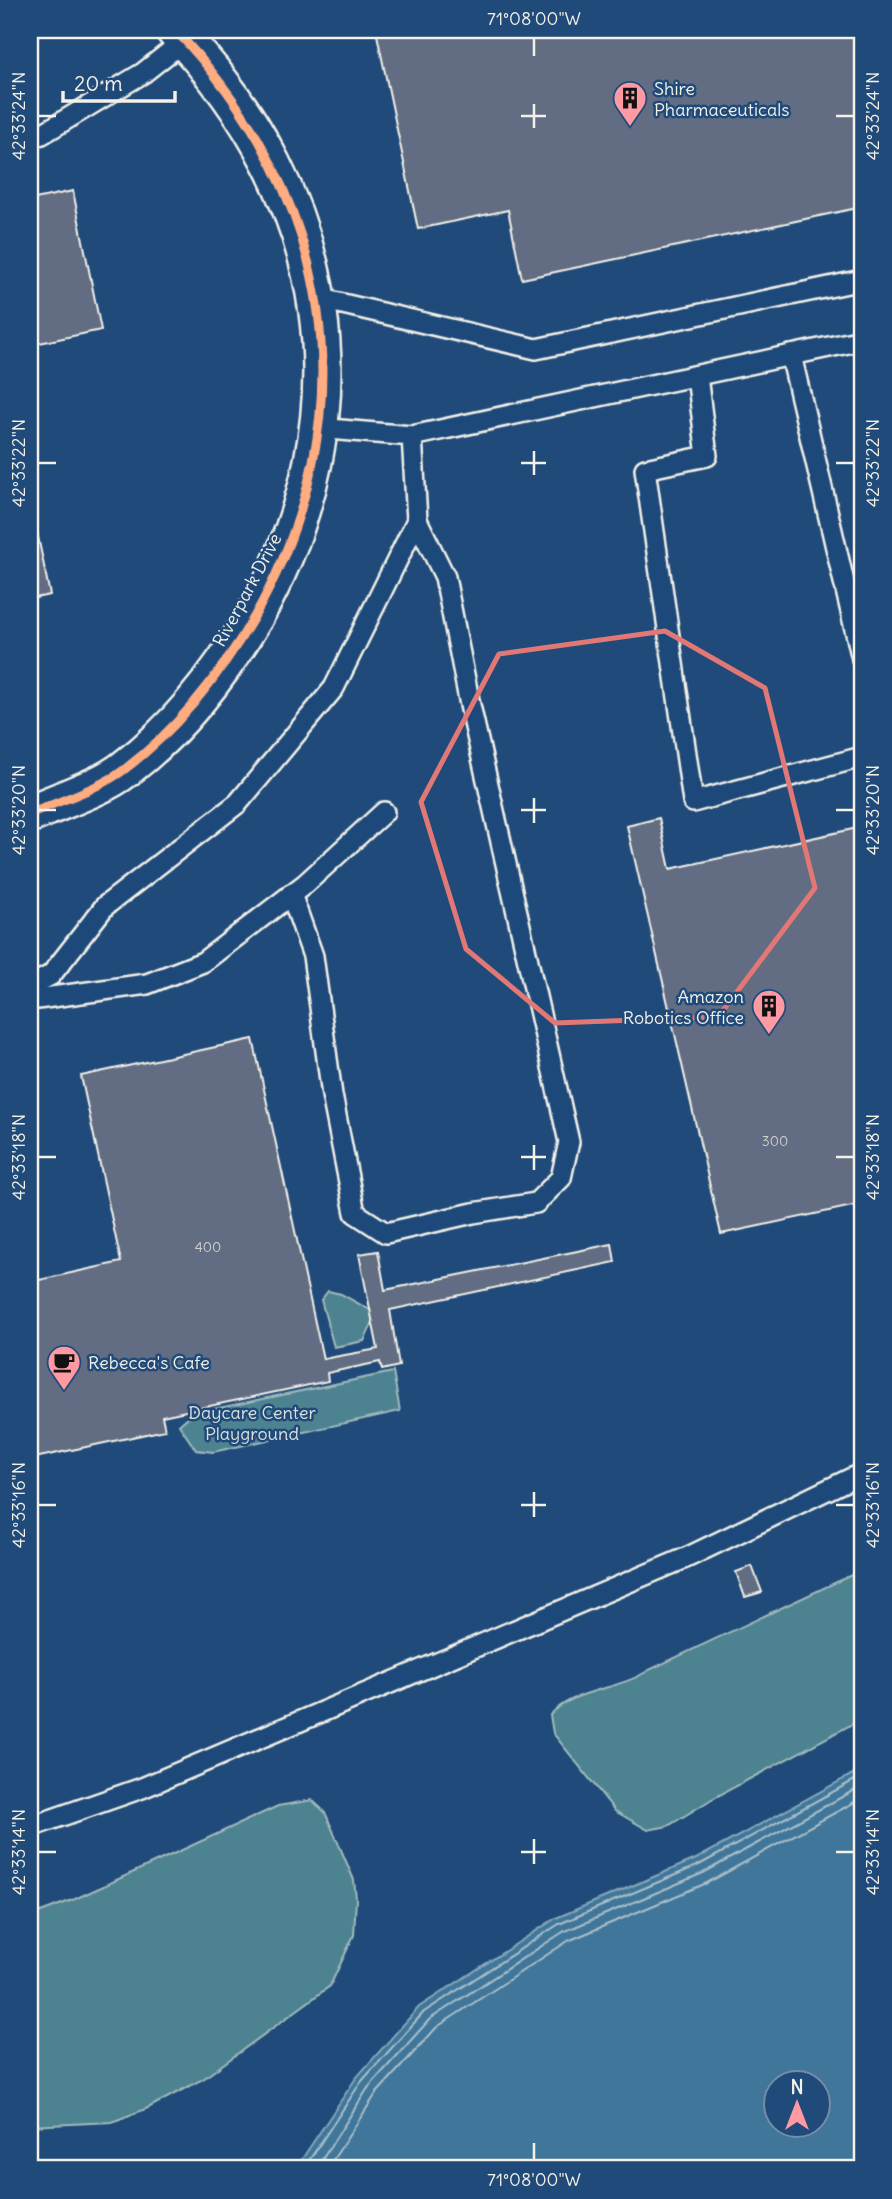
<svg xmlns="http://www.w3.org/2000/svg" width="892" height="2199" viewBox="0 0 892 2199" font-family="Delius,sans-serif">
	<rect width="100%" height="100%" fill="#1f4a7a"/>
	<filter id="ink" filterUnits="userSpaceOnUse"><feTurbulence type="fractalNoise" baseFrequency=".0143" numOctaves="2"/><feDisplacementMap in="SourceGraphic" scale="14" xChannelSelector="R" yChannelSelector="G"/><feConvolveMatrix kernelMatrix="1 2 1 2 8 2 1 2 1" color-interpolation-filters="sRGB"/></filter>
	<g filter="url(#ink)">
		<!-- green -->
		<g fill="#4e8390" stroke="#a1babc" stroke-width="2">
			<polygon points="328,1291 341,1294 377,1314 364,1341 334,1347 321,1300"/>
			<polygon points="393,1372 400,1411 213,1452 196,1450 179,1425 188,1417 214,1409"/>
			<path d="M862 1570V1719L712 1799 668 1826 648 1830 615 1811 553 1733 550 1715C575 1688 618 1691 649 1670Z"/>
			<polygon points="312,1800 325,1812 354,1880 356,1898 354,1935 330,1986 203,2079 148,2108 112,2122 30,2126 30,1916 75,1899 278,1806"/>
		</g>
		<!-- water -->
		<path fill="#3f769a" stroke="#87a7b9" stroke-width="2" fill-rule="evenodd" d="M862 1769V2169H301L300 2162 356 2078 419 2007 556 1918 696 1859ZM776 2084H818V2126H776Z"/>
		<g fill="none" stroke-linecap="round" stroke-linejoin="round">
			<!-- shore -->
			<g stroke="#acc0c9" stroke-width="2">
				<polyline points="307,2169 308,2162 361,2082 424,2012 559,1924 699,1865 862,1776"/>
				<polyline points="316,2169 368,2088 430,2019 563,1932 703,1873 862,1786"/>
				<polyline points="327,2169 376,2094 437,2027 568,1941 707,1883 862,1798"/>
			</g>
		</g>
		<!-- building -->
		<g fill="#626c82" stroke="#f4f1e8" stroke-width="2">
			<polygon points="376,30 862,30 862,207 522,279 508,210 418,229"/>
			<polygon points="73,191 101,330 30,345 30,200"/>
			<polygon points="30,498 50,595 30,599"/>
			<polygon points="659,818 670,869 862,827 862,1204 721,1234 627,826"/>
			<polygon points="253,1039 323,1359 378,1349 359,1254 378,1251 385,1290 612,1244 615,1262 390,1310 399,1366 382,1370 380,1362 327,1373 328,1381 162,1416 165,1430 30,1459 30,1282 121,1262 81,1076"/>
			<polygon points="752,1566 762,1592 745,1597 736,1572"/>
		</g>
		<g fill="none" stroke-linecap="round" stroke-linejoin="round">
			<defs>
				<g id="service">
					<polyline points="30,138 42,134 143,73 185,40"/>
					<polyline points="317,298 536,349 862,280"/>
					<polyline points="791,355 862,659"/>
					<polyline points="697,376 707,456 645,469 693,802 862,757"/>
					<polyline points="412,436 862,340"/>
					<polyline points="291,894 313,956 332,1095 355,1213 386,1233 473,1213 536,1203 561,1178 569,1142 470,705 445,577 417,520"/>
					<polyline points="30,986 51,975 105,906 238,803 334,688 417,520 412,436 317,428"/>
					<polyline points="30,1000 147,984 203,962 305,884 384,812"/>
					<polyline points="30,1827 142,1788 688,1557 862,1473"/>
				</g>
				<path id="minor" d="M30 814C58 801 101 788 125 769 179 728 220 675 254 617 369 414 335 196 175 30"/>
			</defs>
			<!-- service casing -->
			<use href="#service" stroke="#f4f1e8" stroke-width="24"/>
			<!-- minor casing -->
			<use href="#minor" stroke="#f4f1e8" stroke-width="42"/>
			<!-- service -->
			<use href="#service" stroke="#1f4a7a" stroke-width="19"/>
			<!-- minor -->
			<use href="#minor" stroke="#1f4a7a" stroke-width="37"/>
			<defs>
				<path id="cycleway" d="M30 814C58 801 101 788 125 769 179 728 220 675 254 617 369 414 335 196 175 30"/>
			</defs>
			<!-- cycleway casing -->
			<use href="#cycleway" stroke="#1f4a7a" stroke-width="13"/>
			<!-- cycleway -->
			<use href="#cycleway" stroke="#ffac80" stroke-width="9"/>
		</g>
	</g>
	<!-- marked area -->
	<path fill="none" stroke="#e27875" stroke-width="5" stroke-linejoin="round" d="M665 631 765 688 815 888 718 1017 555 1023 466 949 421 802 499 654Z"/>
	<!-- ticks -->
	<path fill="none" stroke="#f4f1e8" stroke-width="2.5" d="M534 38V56M534 104V128M38 116H56M521 116H546M836 116H854M534 451V475M38 463H56M521 463H546M836 463H854M534 798V823M38 810H56M521 810H546M836 810H854M534 1145V1170M38 1157H56M521 1157H546M836 1157H854M534 1492V1517M38 1505H56M521 1505H546M836 1505H854M534 1839V1864M38 1852H56M521 1852H546M836 1852H854M534 2143V2160"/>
	<!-- icons -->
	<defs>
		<symbol id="building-pin" viewBox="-11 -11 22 30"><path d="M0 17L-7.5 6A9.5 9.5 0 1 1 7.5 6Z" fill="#ff9aa2" stroke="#1f4a7a"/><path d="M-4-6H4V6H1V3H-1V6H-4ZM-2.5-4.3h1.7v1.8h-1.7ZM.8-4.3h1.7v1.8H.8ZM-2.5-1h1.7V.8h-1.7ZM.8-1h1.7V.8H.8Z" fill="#111"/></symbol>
		<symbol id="cafe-pin" viewBox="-11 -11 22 30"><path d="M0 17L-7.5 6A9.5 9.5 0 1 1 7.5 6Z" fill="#ff9aa2" stroke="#1f4a7a"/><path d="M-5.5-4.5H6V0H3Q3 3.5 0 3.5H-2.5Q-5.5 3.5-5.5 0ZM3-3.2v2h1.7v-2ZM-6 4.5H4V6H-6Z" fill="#111"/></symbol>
	</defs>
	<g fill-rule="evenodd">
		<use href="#building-pin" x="611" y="79" width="38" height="52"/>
		<use href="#building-pin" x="750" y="987" width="38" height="52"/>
		<use href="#cafe-pin" x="45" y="1343" width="38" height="52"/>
	</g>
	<g text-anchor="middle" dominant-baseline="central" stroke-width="5" stroke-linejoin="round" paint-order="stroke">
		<!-- number labels -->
		<g font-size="14" fill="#d0d0ce">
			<text x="775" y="1141">300</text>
			<text x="208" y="1247">400</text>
		</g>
		<!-- poi labels -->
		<g font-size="18" fill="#f4f1e8" stroke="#1f4a7a" text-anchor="start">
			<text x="654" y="88">Shire<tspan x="654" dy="21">Pharmaceuticals</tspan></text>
			<text x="744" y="996" text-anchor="end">Amazon<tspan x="744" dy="21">Robotics Office</tspan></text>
			<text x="88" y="1362">Rebecca's Cafe</text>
		</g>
		<!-- street labels -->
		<g font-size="18" fill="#f4f1e8" stroke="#1f4a7a">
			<text transform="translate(247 590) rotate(-62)">Riverpark Drive</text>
		</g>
		<!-- park labels -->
		<g font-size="18" fill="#dbe0db" stroke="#1f4a7a">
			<text x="252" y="1412">Daycare Center<tspan x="252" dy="21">Playground</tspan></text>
		</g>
	</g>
	<!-- margin -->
	<rect width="892" height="2199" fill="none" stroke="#1f4a7a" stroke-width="77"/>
	<!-- north arrow -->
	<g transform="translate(797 2104)"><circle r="33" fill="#1f4a7a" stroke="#748da6" stroke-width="2"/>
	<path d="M0-5L12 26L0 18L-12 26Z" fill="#ff9aa2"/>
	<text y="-10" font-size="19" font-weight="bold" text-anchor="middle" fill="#f4f1e8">N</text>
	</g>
	<!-- scale -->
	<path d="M63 91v10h112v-10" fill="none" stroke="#f4f1e8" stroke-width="3.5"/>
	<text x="74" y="91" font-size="21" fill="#f4f1e8" stroke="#1f4a7a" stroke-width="5" paint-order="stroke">20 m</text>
	<rect x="38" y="38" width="816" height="2122" fill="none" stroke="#f4f1e8" stroke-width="2.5"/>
	<g font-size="18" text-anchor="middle" fill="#f4f1e8">
		<text x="534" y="25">71°08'00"W</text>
		<text transform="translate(19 116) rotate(-90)" y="6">42°33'24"N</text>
		<text transform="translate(873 116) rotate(-90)" y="6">42°33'24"N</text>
		<text transform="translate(19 463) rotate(-90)" y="6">42°33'22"N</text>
		<text transform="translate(873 463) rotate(-90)" y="6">42°33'22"N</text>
		<text transform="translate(19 810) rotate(-90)" y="6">42°33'20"N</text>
		<text transform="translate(873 810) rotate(-90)" y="6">42°33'20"N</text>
		<text transform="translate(19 1157) rotate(-90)" y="6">42°33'18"N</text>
		<text transform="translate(873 1157) rotate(-90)" y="6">42°33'18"N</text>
		<text transform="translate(19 1505) rotate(-90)" y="6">42°33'16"N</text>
		<text transform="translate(873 1505) rotate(-90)" y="6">42°33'16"N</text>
		<text transform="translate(19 1852) rotate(-90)" y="6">42°33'14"N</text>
		<text transform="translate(873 1852) rotate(-90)" y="6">42°33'14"N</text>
		<text x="534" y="2186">71°08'00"W</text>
	</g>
</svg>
